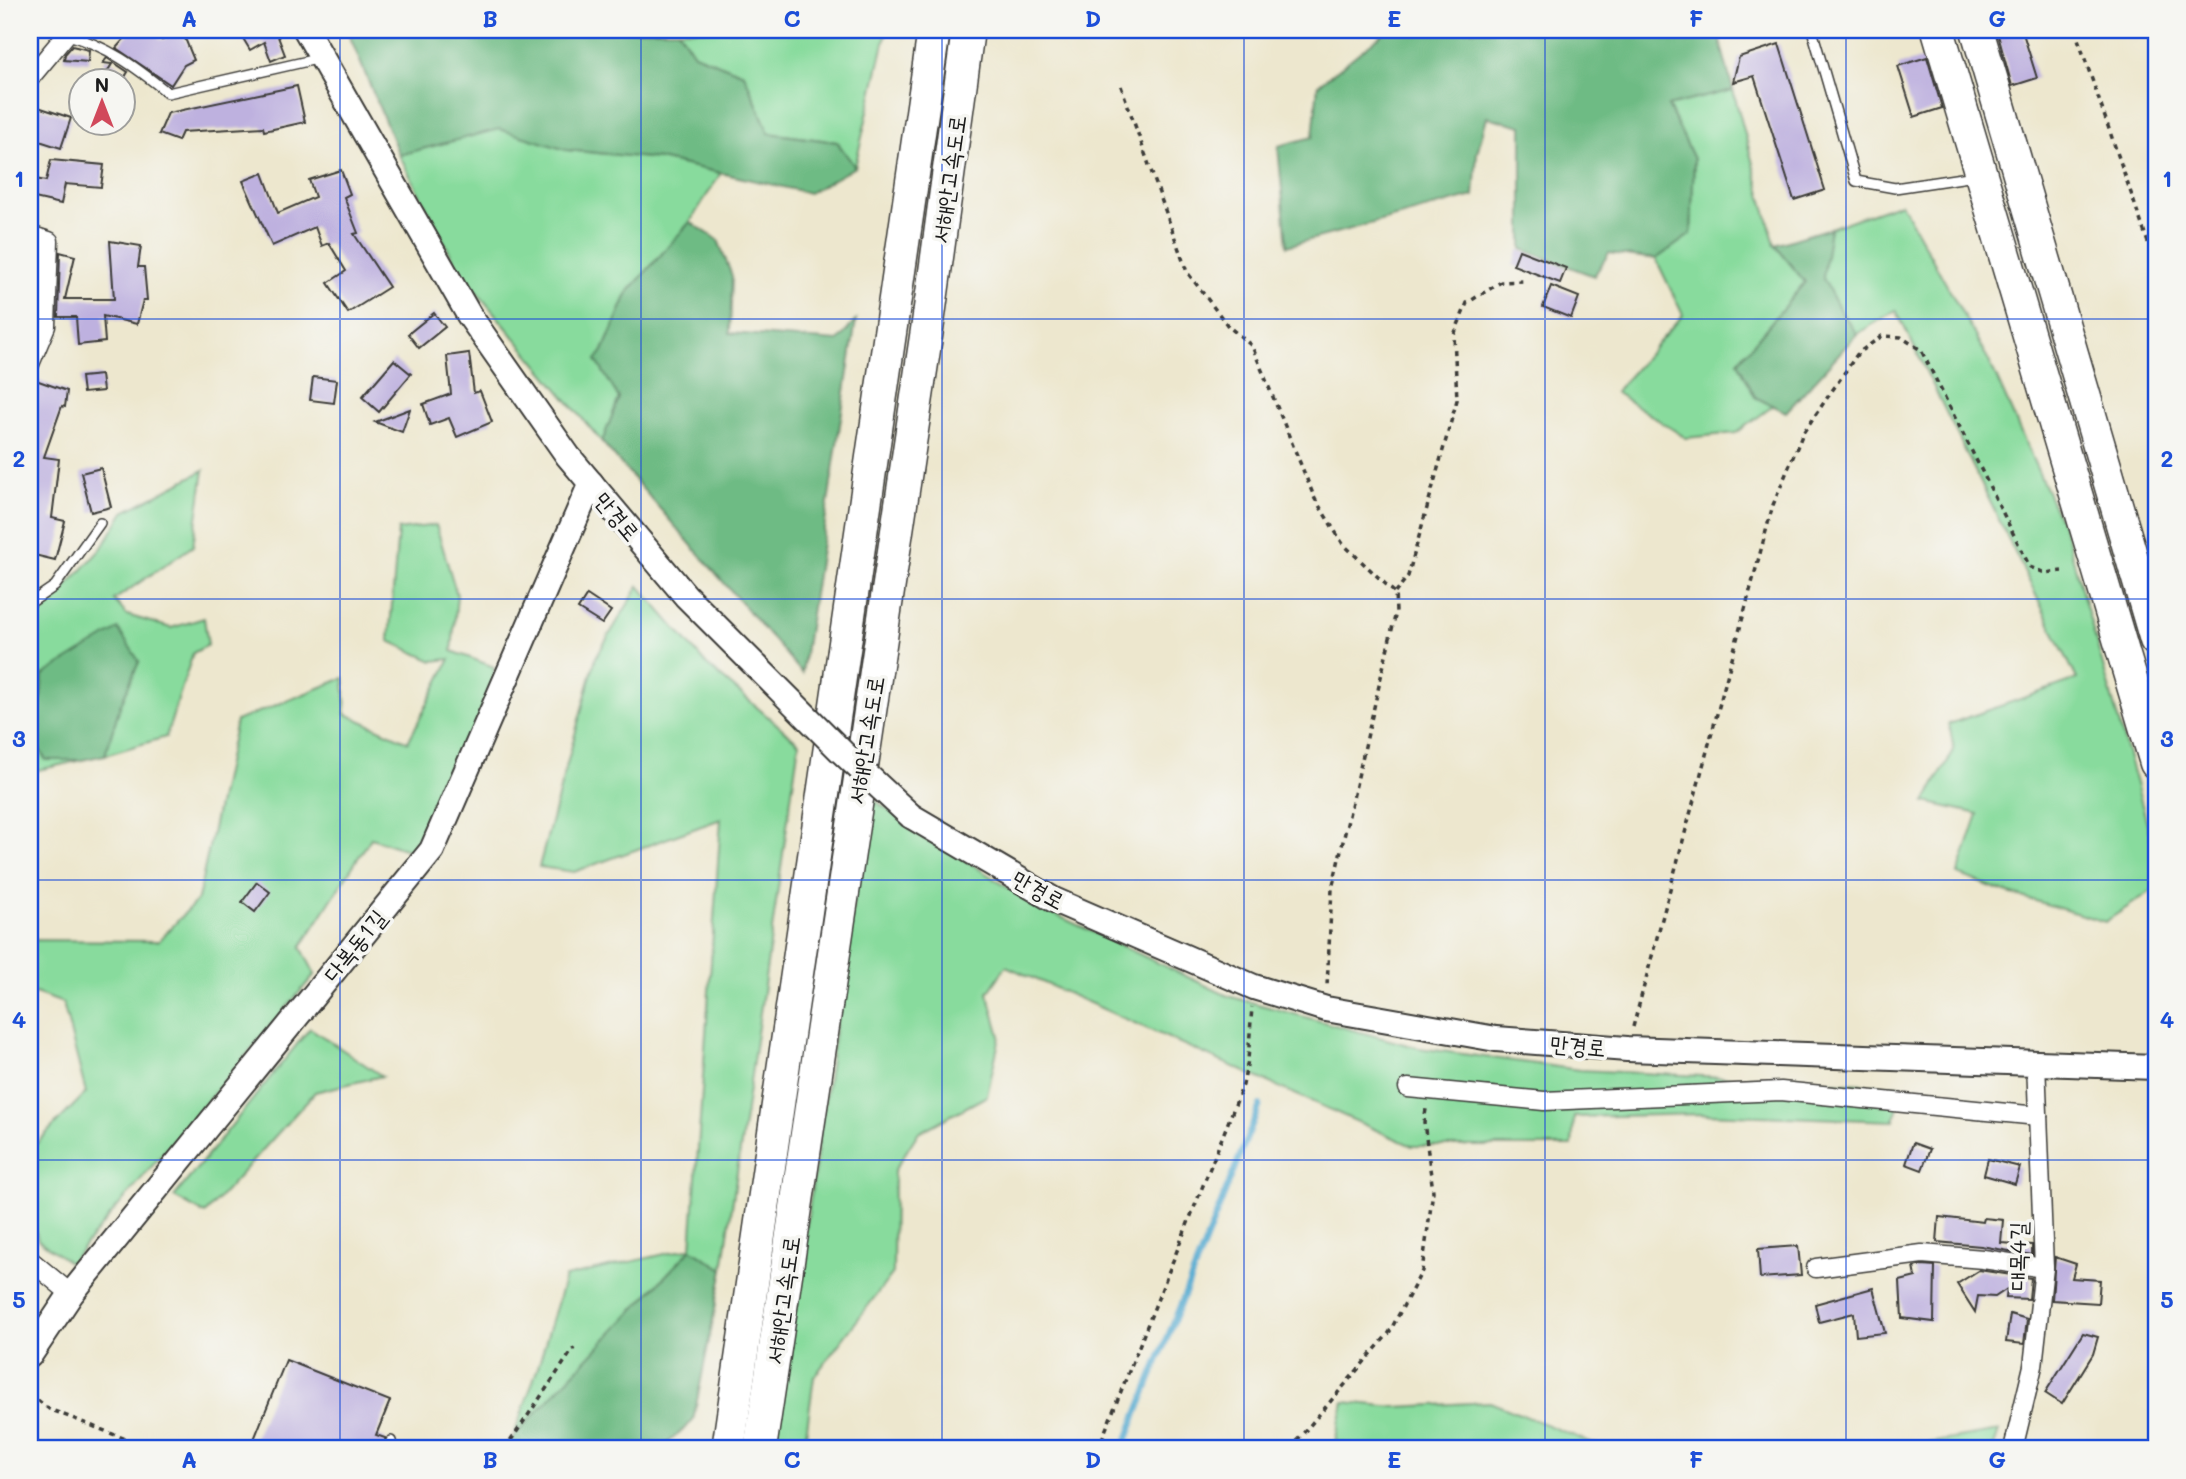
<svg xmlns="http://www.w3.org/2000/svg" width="2186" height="1479" viewBox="0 0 2186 1479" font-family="Mali,'Poor Story',sans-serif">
	<rect width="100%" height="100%" fill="#f6f6f2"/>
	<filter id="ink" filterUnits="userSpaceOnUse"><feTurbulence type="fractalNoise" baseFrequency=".0143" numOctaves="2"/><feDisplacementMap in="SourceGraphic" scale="14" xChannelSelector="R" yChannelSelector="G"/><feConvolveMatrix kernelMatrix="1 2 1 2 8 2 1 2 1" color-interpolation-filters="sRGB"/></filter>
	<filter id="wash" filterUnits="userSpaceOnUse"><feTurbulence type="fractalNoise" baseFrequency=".00686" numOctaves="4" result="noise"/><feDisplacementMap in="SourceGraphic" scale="28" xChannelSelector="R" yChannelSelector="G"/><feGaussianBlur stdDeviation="1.57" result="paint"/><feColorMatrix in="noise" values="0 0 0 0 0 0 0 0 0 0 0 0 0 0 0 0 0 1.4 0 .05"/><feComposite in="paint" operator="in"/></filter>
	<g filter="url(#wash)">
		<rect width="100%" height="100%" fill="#ede7ce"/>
		<!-- green -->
		<g fill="#88db9d" stroke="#527c5c" stroke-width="2">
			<polygon points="678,30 887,30 855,167 837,142 769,133 744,74 694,54"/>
			<polygon points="1733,90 1775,245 1805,282 1738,362 1755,397 1773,406 1736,433 1686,438 1615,392 1683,315 1656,259 1691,234 1694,159 1668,105"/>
			<polygon points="499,128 566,150 659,159 721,173 690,222 628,292 603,351 597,360 619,398 602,442 460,272 399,155"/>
			<polygon points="1901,203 1989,361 2066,534 2156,855 2156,888 2105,922 2002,891 1958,874 1978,814 1925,802 1954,750 1949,724 2077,679 1896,310 1857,334 1839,309 1822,278 1830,228"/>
			<polygon points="204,470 193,546 114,600 127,615 171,628 204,618 208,645 193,653 166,737 105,755 120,706 139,662 43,675 40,707 30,726 30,619 45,610 101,549 124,512"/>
			<polygon points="436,525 457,595 452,651 494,667 493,687 438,816 416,853 371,838 301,947 315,974 70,1263 38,1240 30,1210 30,1150 86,1093 63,1003 35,993 30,997 30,940 159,941 198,899 236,721 344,678 346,714 408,742 450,659 433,661 389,641 398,530"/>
			<polygon points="639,586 707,665 799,743 723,1269 691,1249 513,1438 538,1367 565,1277 691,1248 721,819 574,872 539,867 596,657"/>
			<polygon points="30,734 46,760 82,760 30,772"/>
			<polygon points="869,797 1033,904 1228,996 1419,1048 1580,1070 1903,1086 1894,1121 1705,1114 1574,1117 1572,1146 1412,1146 1006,966 988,993 1000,1036 987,1096 918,1133 894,1171 893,1273 814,1377 804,1449 774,1449"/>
			<polygon points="310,1028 382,1076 315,1092 205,1214 174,1197"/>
			<polygon points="1344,1402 1396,1407 1490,1402 1607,1449 1378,1449 1335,1442"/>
			<polygon points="1999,1431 1993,1449 1894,1449"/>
		</g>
		<!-- forest -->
		<g fill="#6ebb84" stroke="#456c50" stroke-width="2">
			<polygon points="347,30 678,30 694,54 744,74 769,133 837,142 855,167 809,193 659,159 566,150 499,129 399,155"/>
			<polygon points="1388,30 1717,30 1733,90 1668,106 1694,159 1691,234 1656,259 1609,253 1594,276 1522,249 1522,126 1487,117 1477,153 1474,196 1287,246 1278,146 1313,137 1318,85"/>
			<polygon points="690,222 718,240 732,276 730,333 838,341 856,320 802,673 602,442 619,398 596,360 603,351 628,292"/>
			<polygon points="1830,228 1823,278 1839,309 1857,334 1786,412 1755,397 1738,362 1805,282 1775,245"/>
			<polygon points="118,629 139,661 120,706 105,755 82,760 46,760 30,734 30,726 40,707 43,675"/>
			<polygon points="691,1249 723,1269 693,1421 661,1449 502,1449"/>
		</g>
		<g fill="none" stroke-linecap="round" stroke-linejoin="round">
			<!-- stream -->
			<polyline stroke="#54aad0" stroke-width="6" points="1123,1449 1260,1105"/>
		</g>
		<g id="blocks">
			<!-- building -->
			<g fill="#beb1df">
				<polygon points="132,30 150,30 162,40 182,31 194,60 184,65 171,85 116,48"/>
				<polygon points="238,30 285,30 277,34 285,55 271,61 264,42 250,50"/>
				<polygon points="2014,30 2022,30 2037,78 2012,86 1998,35"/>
				<polygon points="1779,44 1825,190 1794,200 1754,76 1733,82 1739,57"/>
				<polygon points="72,46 89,50 88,62 64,60 65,54"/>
				<polygon points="1927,57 1942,108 1914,117 1898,66"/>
				<polygon points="107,58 128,72 123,80 102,80 112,64 103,63"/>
				<polygon points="297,86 305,122 264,131 263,127 182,132 178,141 159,134 168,113"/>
				<polygon points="35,106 71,118 61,148 30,138 30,123"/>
				<polygon points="51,160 104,165 101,187 65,184 61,204 30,197 30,178 46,181"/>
				<polygon points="341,170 350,194 344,197 358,233 354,234 389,287 348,313 328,283 346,271 329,243 322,246 315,227 272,246 243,181 263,173 278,213 315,197 309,180"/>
				<polygon points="110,241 141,246 138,267 144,267 147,300 143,300 137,324 103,316 105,342 78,345 76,317 58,317 60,252 75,256 65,299 114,299"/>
				<polygon points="30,247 37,249 35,317 30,317"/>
				<polygon points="1519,250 1566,268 1560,283 1513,265"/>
				<polygon points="1551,286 1579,297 1571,318 1543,307"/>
				<polygon points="434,313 445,327 419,348 408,334"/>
				<polygon points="469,353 474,393 480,391 492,422 457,437 449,418 430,425 423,404 451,394 447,356"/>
				<polygon points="394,360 411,374 379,412 362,397"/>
				<polygon points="101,375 103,391 83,393 81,377"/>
				<polygon points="313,377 337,380 334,403 310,400"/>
				<polygon points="30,378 67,391 65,407 62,406 44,457 59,459 52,518 65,521 55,560 30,554"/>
				<polygon points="410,409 402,432 375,422"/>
				<polygon points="101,468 111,507 91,512 81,473"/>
				<polygon points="587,595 611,611 602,624 578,609"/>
				<polygon points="257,882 270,892 255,912 242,902"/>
				<polygon points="1913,1143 1930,1149 1922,1170 1906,1164"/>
				<polygon points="1988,1159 2020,1167 2015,1184 1984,1175"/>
				<polygon points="1939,1217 1983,1222 1984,1218 2003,1220 2001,1243 2032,1245 2032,1255 1981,1246 1937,1242"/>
				<polygon points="1798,1246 1801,1275 1760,1278 1758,1249"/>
				<polygon points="2055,1257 2076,1264 2072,1278 2100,1280 2098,1303 2052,1300"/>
				<polygon points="1922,1265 1935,1266 1934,1322 1902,1318 1900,1281 1916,1277 1914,1267"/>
				<polygon points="1979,1270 2031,1278 2029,1299 2006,1298 2007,1289 1995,1297 1978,1296 1975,1312 1957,1284"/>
				<polygon points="1873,1288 1885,1333 1856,1336 1854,1313 1819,1322 1815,1304"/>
				<polygon points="2010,1314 2027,1319 2024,1344 2006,1342"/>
				<polygon points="2083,1333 2098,1337 2093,1354 2062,1404 2045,1393"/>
				<polygon points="286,1360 390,1401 376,1435 385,1438 386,1449 272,1449 253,1442"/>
			</g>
		</g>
	</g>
	<g filter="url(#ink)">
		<use href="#blocks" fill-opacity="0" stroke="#3b3a37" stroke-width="2"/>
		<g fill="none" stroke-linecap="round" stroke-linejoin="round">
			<defs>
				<g id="lane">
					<polyline points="1812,30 1856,181 1895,188 1975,176"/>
					<path d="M67 35C107 45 137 68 168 93L321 58"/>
					<polyline points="30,603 55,586 100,523"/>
					<polyline points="391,1441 393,1449"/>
				</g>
				<g id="street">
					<polyline points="30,78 70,30"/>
					<polyline points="30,235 49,241 46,326 30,364"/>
					<polyline points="1408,1088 1544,1101 1781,1091 2038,1116"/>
					<polyline points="30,1260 71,1294"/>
					<polyline points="1816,1268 1922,1254 1983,1259 2044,1268"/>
					<polyline points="2013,1449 2033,1366 2044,1268 2036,1062"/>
				</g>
				<g id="secondary">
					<polyline points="306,30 469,315 568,456 686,596 756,666"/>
					<polyline points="911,816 1054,900 1254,987 1326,1009 1496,1039 1627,1049 2156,1067"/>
					<polyline points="30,1355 71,1294 432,850 591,483"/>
				</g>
				<g id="highway">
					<polyline points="1938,30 2156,763"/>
					<polyline points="1977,30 2156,640"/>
					<polyline points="728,1449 934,30"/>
					<polyline points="760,1449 928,323 968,30"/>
				</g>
			</defs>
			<!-- lane casing -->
			<use href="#lane" stroke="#3b3a37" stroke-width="12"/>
			<!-- street casing -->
			<use href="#street" stroke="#3b3a37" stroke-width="21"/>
			<!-- secondary casing -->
			<use href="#secondary" stroke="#3b3a37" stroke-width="28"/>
			<!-- highway casing -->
			<use href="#highway" stroke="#3b3a37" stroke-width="35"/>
			<!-- path -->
			<g stroke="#3b3a37" stroke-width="3.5" stroke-dasharray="5 5" stroke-linecap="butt">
				<polyline points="2075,30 2155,263 2156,274"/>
				<polyline points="1121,86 1187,272 1228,326 1252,346 1315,499 1343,544 1395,593 1396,612 1332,889 1327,986"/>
				<polyline points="1395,593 1408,576 1457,400 1454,335 1467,303 1501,282 1524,281"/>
				<polyline points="1633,1027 1773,505 1803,433 1858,353 1882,336 1901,337 1921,350 2030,567 2045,573 2062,571"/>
				<polyline points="30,1394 49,1409 151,1449"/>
				<polyline points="505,1449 574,1348"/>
				<polyline points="1098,1449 1243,1085 1248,1060 1252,1007"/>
				<polyline points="1292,1449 1294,1444 1389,1333 1422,1271 1433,1191 1424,1122 1426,1109"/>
			</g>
			<!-- lane -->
			<use href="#lane" stroke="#fff" stroke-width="9"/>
			<!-- street -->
			<use href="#street" stroke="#fff" stroke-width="18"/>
			<!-- secondary -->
			<use href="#secondary" stroke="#fff" stroke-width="24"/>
			<!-- highway -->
			<use href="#highway" stroke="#fff" stroke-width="32"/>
			<defs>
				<polyline id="secondary-bridge" points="756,666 842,752 911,816"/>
			</defs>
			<!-- secondary-bridge casing -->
			<use href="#secondary-bridge" stroke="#3b3a37" stroke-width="28" stroke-linecap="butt"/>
			<!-- secondary-bridge -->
			<use href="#secondary-bridge" stroke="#fff" stroke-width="24"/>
		</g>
	</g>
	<!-- grid -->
	<path fill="none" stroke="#1d4ed8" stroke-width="2" stroke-opacity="0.55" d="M340 30V1449M641 30V1449M942 30V1449M1244 30V1449M1545 30V1449M1846 30V1449M30 319H2156M30 599H2156M30 880H2156M30 1160H2156"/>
	<g text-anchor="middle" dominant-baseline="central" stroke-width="7" stroke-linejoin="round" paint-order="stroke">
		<!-- street labels -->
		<g font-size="23" fill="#1c1c1c" stroke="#f6f6f2">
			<text transform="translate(948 179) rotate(-82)">서해안고속도로</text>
			<text transform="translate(618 516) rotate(50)">만경로</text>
			<text transform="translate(865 740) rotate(-81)">서해안고속도로</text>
			<text transform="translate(1039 889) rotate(29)">만경로</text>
			<text transform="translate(354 945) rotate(-51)">다복동1길</text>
			<text transform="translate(1578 1045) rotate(5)">만경로</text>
			<text transform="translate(2017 1256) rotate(-89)">대목4길</text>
			<text transform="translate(782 1300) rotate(-82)">서해안고속도로</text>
		</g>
	</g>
	<!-- margin -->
	<rect width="2186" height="1479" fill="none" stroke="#f6f6f2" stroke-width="77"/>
	<!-- north arrow -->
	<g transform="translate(102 102)"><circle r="33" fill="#f6f6f2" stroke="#9f9f9c" stroke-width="2"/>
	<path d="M0-5L12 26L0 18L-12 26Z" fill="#d1495b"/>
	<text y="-10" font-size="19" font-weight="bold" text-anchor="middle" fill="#1c1c1c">N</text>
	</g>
	<rect x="38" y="38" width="2110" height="1402" fill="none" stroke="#1d4ed8" stroke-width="2.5"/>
	<g font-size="23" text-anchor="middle" font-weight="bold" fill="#1d4ed8">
		<text x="189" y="27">A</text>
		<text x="490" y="27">B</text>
		<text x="792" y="27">C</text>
		<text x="1093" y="27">D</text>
		<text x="1394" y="27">E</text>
		<text x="1696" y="27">F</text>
		<text x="1997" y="27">G</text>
		<text x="19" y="187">1</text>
		<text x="2167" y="187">1</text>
		<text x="19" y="467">2</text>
		<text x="2167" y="467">2</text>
		<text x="19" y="747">3</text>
		<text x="2167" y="747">3</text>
		<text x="19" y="1028">4</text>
		<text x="2167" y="1028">4</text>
		<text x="19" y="1308">5</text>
		<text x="2167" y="1308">5</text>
		<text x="189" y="1468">A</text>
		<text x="490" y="1468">B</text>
		<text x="792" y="1468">C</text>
		<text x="1093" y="1468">D</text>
		<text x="1394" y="1468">E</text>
		<text x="1696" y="1468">F</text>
		<text x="1997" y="1468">G</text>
	</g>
</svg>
